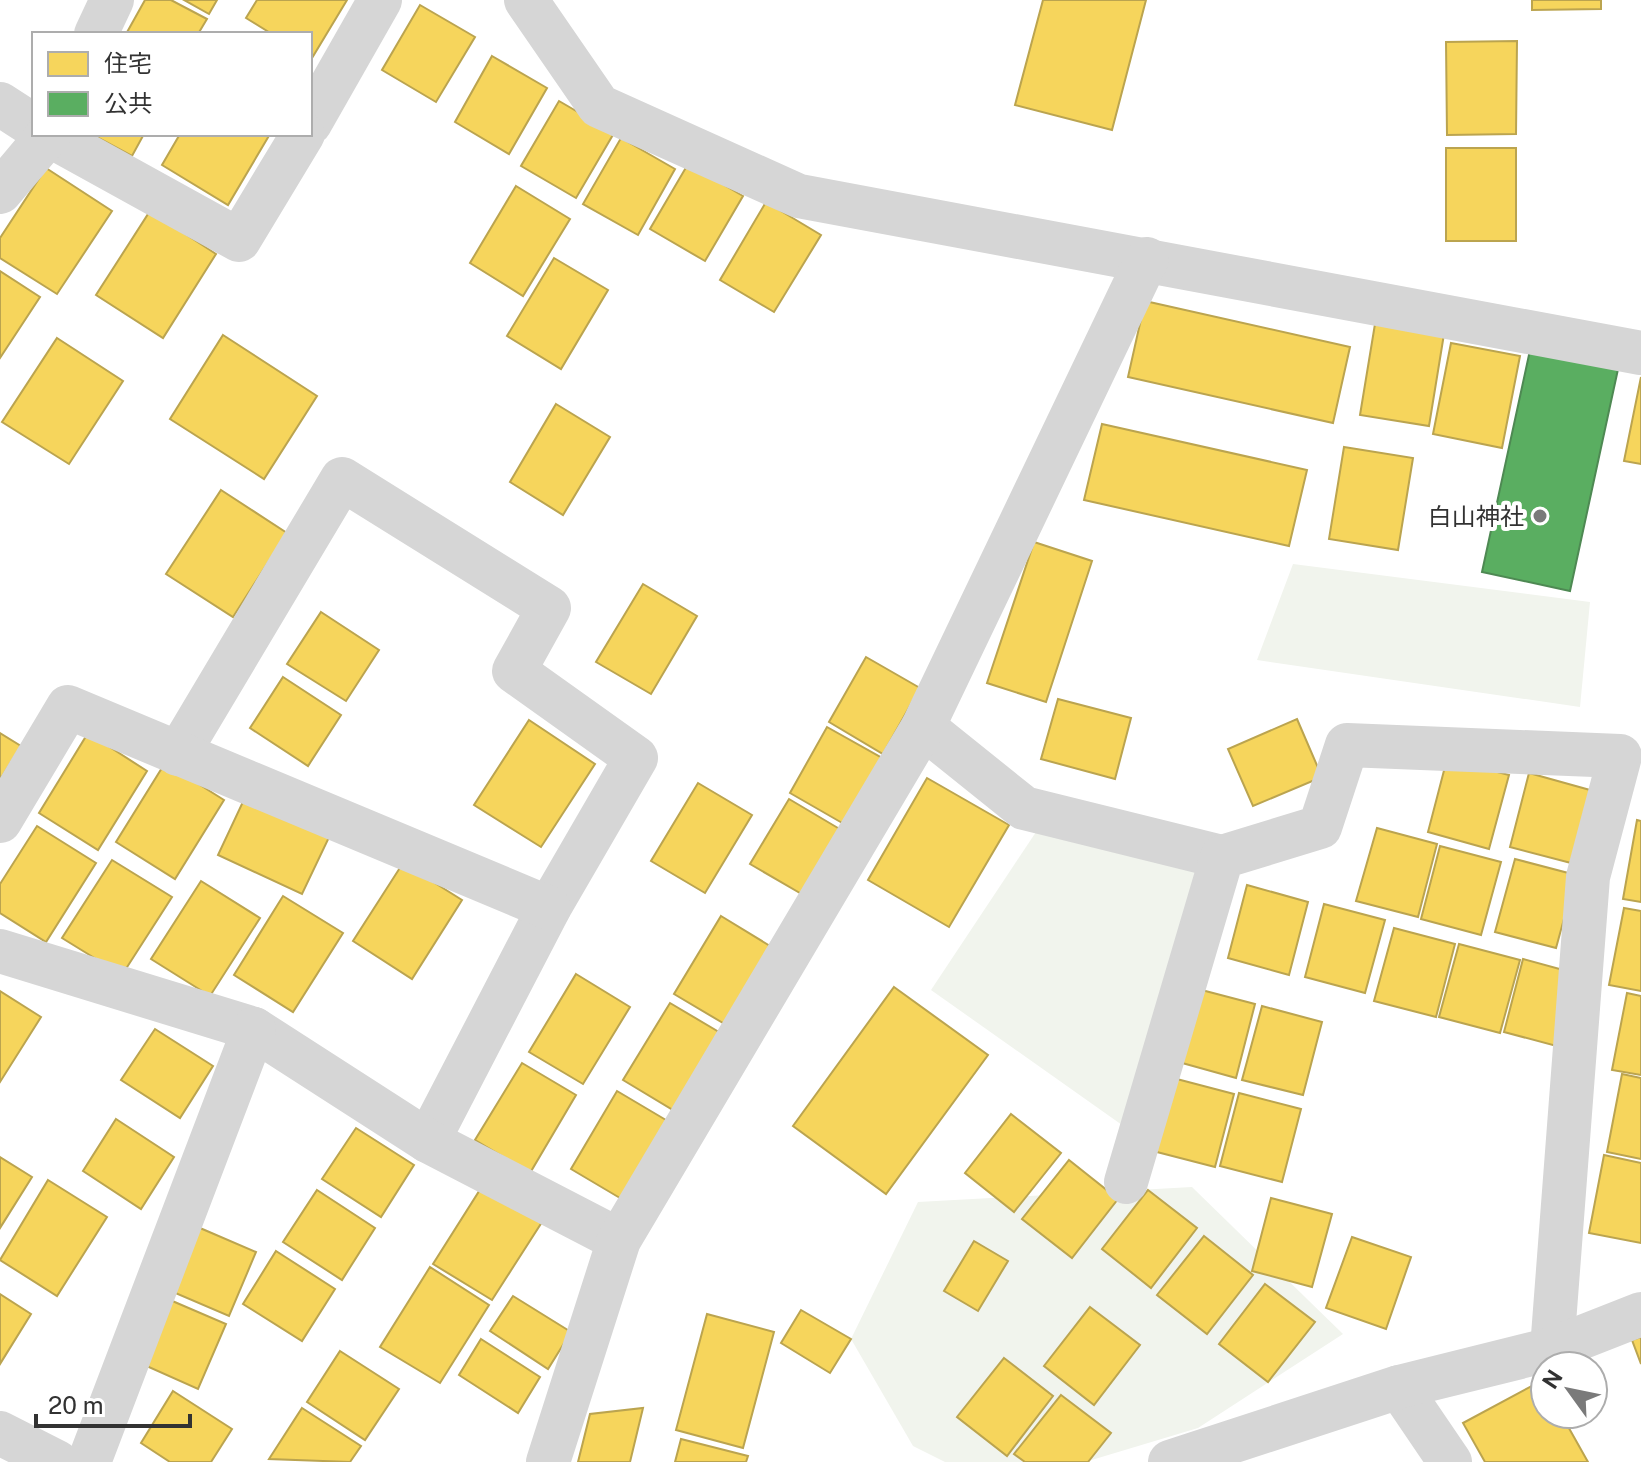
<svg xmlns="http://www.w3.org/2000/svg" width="1641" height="1462" viewBox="0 0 1641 1462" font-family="'Public Sans','Noto Sans JP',sans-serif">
	<rect width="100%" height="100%" fill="#fff"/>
	<!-- green -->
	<g fill="#f1f4ed">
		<polygon points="1293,564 1590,602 1580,707 1257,660"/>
		<polygon points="1040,826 1202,874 1122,1125 931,990"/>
		<polygon points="1192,1187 1343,1334 1198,1428 1085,1462 945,1462 913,1446 851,1339 918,1202"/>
	</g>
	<!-- homes -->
	<g fill="#f6d55c" stroke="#bba44f" stroke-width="2">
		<polygon points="145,0 171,0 207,19 198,34 126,34"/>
		<polygon points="184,0 217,0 209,14"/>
		<polygon points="257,0 347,0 312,58 310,34 272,34 246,18"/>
		<polygon points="1043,0 1146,0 1112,130 1015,105"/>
		<polygon points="1532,0 1601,0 1601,9 1532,10"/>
		<polygon points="420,5 475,37 436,102 382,70"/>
		<polygon points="1517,41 1516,134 1447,135 1446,42"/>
		<polygon points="492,56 547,88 509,154 455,122"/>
		<polygon points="559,101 614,133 576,198 521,166"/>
		<polygon points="91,134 144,134 132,156"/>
		<polygon points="180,134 270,134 228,205 162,165"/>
		<polygon points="621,138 675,169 638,235 583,204"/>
		<rect x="1446" y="148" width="70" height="93"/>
		<polygon points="688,164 743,196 705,261 650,229"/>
		<polygon points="46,168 112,211 57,294 0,258 0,238"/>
		<polygon points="516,186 570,219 523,296 470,263"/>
		<polygon points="766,202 821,235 774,312 720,280"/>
		<polygon points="150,211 216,254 163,338 96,295"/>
		<polygon points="554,258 608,290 561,369 507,336"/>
		<polygon points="0,271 40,297 0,358"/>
		<polygon points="1145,301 1350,347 1333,423 1128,377"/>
		<polygon points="1375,324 1444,334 1429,426 1360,415"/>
		<polygon points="223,335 317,396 264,479 170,419"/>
		<polygon points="57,338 123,381 69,464 2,422"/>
		<polygon points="1451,343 1520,356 1502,448 1433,434"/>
		<polygon points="1641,377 1641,464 1624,461"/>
		<polygon points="556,404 610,437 563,515 510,482"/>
		<polygon points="1102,424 1307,470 1289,546 1084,500"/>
		<polygon points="1344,447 1413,458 1398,550 1329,539"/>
		<polygon points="221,490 287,533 233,617 166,574"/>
		<polygon points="1034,542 1092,561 1046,702 987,683"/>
		<polygon points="643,584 697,616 651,694 596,662"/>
		<polygon points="321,612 379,650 346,701 287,664"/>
		<polygon points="866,657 920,688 883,754 829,722"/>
		<polygon points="283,677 341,715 308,766 250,728"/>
		<polygon points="1058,699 1131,718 1115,779 1041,759"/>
		<polygon points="1297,719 1322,777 1253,806 1228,749"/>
		<polygon points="529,720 595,764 541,847 474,805"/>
		<polygon points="827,727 882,758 844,824 790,793"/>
		<polygon points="0,733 21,746 0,780"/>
		<polygon points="88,733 147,771 98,850 39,813"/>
		<polygon points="1447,759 1509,775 1489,849 1428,832"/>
		<polygon points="165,763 224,800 175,879 116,842"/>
		<polygon points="1529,773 1590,790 1571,863 1510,847"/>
		<polygon points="927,778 1009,825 949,927 868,880"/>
		<polygon points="698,783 752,815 705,893 651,861"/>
		<polygon points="248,791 332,831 302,894 218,855"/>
		<polygon points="789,799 843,831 805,896 750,864"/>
		<polygon points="1637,820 1641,821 1641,902 1623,899"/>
		<polygon points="37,826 96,863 46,942 0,913 0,884"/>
		<polygon points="1377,828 1437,844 1418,917 1356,901"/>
		<polygon points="1440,846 1501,862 1481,935 1421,919"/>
		<polygon points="1515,859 1576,875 1556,948 1495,932"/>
		<polygon points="112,860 172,897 122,975 62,938"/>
		<polygon points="403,863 462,900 412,979 353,941"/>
		<polygon points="201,881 260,918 210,996 151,959"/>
		<polygon points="1247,885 1308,902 1289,975 1228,958"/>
		<polygon points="283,896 343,933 293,1012 234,975"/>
		<polygon points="1324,904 1385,920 1365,993 1305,977"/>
		<polygon points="1624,908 1641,911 1641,991 1609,985"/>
		<polygon points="721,916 775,949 728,1026 674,994"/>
		<polygon points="1394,928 1455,944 1436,1017 1374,1001"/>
		<polygon points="1459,944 1520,960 1500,1033 1439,1017"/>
		<polygon points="1523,959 1567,971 1564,1048 1504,1032"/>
		<polygon points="576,974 630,1007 583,1084 529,1052"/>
		<polygon points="894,987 988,1055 886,1194 793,1126"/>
		<polygon points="1194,988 1255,1004 1236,1078 1175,1061"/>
		<polygon points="0,991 41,1017 0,1082"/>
		<polygon points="1627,993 1641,996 1641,1075 1612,1070"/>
		<polygon points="670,1003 724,1035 678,1113 623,1080"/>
		<polygon points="1262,1006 1322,1022 1303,1095 1242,1080"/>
		<polygon points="155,1029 213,1066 180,1118 121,1080"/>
		<polygon points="522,1063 576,1095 530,1173 475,1140"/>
		<polygon points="1622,1074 1641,1078 1641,1159 1607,1152"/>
		<polygon points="1173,1078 1234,1094 1215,1167 1153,1151"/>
		<polygon points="617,1091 671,1123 625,1201 571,1169"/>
		<polygon points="1239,1093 1301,1109 1282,1182 1220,1166"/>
		<polygon points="1011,1114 1061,1153 1014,1212 965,1173"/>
		<polygon points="116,1119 174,1157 141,1209 83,1171"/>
		<polygon points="356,1128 414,1165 381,1217 322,1179"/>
		<polygon points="1604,1155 1641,1163 1641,1243 1589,1233"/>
		<polygon points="0,1157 32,1177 0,1228"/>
		<polygon points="1069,1160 1118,1199 1072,1258 1022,1219"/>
		<polygon points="48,1180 107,1217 57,1296 0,1260"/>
		<polygon points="483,1185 542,1222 492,1300 433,1264"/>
		<polygon points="317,1190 375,1228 342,1280 283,1242"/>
		<polygon points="1148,1190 1197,1228 1151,1288 1102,1249"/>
		<polygon points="1271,1198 1332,1214 1312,1287 1252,1271"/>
		<polygon points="200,1228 256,1252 229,1316 173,1292"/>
		<polygon points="1204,1236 1253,1275 1207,1334 1157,1295"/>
		<polygon points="1352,1237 1411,1257 1386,1329 1326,1308"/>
		<polygon points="974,1241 1008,1261 978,1311 944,1291"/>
		<polygon points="276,1251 335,1289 302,1341 243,1304"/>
		<polygon points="430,1267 489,1305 440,1383 380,1347"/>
		<polygon points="1265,1284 1315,1322 1268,1382 1219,1344"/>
		<polygon points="0,1294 31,1314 0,1364"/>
		<polygon points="513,1296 571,1332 548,1369 490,1331"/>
		<polygon points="170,1300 226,1324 198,1389 142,1364"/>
		<polygon points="1090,1307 1140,1345 1094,1405 1044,1366"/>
		<polygon points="801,1310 851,1339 830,1373 781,1343"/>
		<polygon points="707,1314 774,1332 743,1448 676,1430"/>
		<polygon points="1641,1337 1641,1364 1632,1340"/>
		<polygon points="481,1339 540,1377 518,1413 459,1375"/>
		<polygon points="340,1351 399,1389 365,1440 307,1402"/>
		<polygon points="1004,1358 1053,1396 1007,1456 957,1417"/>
		<polygon points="1543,1380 1545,1414 1561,1414 1588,1462 1485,1462 1463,1423"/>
		<polygon points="173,1391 232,1429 211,1462 170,1462 141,1443"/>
		<polygon points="1061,1395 1111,1433 1088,1462 1025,1462 1014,1454"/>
		<polygon points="302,1408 361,1446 350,1462 269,1459"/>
		<polygon points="643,1408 630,1462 578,1462 590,1414"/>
		<polygon points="681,1439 748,1456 746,1462 675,1462"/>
	</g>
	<!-- public -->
	<polygon fill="#5aae61" stroke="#4e8953" stroke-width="2" points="1532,341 1620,360 1570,591 1482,572"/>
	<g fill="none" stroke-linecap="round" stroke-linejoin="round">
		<!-- minor -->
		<g stroke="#d6d6d6" stroke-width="44">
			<polyline points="526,0 599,106 799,196 1641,353"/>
			<polyline points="96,34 112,0"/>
			<polyline points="0,104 34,126"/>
			<polyline points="310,123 380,0"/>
			<polyline points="47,134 239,240 303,134"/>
			<polyline points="0,192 49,134"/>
			<polyline points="923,727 1024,808 1222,857"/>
			<polyline points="178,754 342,479 549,608 514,671 636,758 549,908 428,1141"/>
			<polyline points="0,821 68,707 549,908"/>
			<polyline points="0,951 254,1029 428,1141 619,1240"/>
			<polyline points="1126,1182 1222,857 1320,827 1347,745 1620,756 1588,877 1552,1349"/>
			<polyline points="1399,1387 1450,1462"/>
			<polyline points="0,1433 57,1462"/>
			<polyline points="89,1462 254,1029"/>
			<polyline points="548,1462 619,1240 923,727 1147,259"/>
			<polyline points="1170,1462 1399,1387 1552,1349 1641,1314"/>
		</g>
	</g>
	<!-- markers -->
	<circle fill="#7a7a7a" stroke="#fff" stroke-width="3" cx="1540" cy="516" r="8"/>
	<g text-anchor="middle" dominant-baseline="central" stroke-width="8" stroke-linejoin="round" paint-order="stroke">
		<!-- poi labels -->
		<g font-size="24" fill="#323232" stroke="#fff" text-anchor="end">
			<text x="1524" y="516">白山神社</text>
		</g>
	</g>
	<!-- legend -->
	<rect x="32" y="32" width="280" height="104" fill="#ffffff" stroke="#adadad" stroke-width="2"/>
	<rect x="48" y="52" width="40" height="24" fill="#f6d55c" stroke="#adadad" stroke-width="2"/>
	<text x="104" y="72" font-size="24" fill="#323232">住宅</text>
	<rect x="48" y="92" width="40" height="24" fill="#5aae61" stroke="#adadad" stroke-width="2"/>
	<text x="104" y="112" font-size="24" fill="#323232">公共</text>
	<!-- north arrow -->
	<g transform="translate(1569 1390) rotate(303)"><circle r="38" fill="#ffffff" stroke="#adadad" stroke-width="2"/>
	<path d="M0-6L14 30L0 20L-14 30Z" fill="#7a7a7a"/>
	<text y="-12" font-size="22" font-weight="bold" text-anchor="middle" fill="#323232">N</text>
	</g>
	<!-- scale -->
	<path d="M36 1414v12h154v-12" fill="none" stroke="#323232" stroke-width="4"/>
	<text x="48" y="1414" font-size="24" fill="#323232" stroke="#ffffff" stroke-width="6" paint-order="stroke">20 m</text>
</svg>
